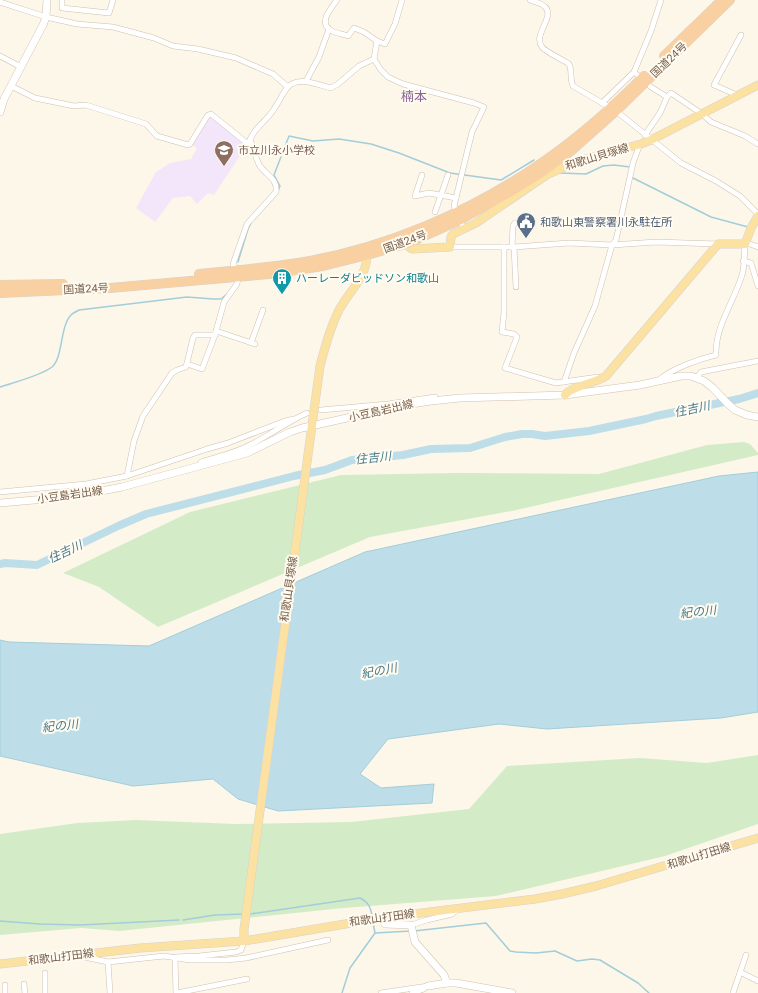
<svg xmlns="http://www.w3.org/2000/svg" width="758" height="993" viewBox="0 0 758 993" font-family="Roboto,'Noto Sans JP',sans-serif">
	<rect width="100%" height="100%" fill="#fdf7ea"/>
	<!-- education -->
	<polygon fill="#f4e6fa" points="212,115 247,145 214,195 208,193 197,204 190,196 173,198 155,222 136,208 156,172 170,163 191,159 197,148 191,144 209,116"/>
	<!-- green -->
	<g fill="#d3ecc7">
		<polygon points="744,442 750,444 758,453 758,455 512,511 370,537 158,627 99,587 63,573 190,512 341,475 457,473 599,474 707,445"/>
		<polygon points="758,755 758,824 665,856 496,896 344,908 119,931 81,928 0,935 0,834 77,823 136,820 235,824 351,822 469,809 507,766 640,758 707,763"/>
	</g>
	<!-- water -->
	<polygon fill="#bddee8" stroke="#a3cdda" points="758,472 758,712 721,718 547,729 499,724 388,739 360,774 381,788 434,784 432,803 278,811 238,799 213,779 133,786 0,756 0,640 9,642 149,646 365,552 719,476"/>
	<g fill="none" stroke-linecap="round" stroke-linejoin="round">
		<!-- stream -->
		<g stroke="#a3cdda" stroke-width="1.5">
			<polyline points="560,173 586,174 603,166 614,165 630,167"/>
			<polyline points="631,177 711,217 748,227"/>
			<polyline points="278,191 280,186 274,175 289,136 313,141 339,139 371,144 399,153 450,173 501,180 534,160"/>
			<polyline points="238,262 248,229 251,223"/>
			<path d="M0 387C15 382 40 376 52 367 63 358 60 326 71 315 73 313 77 311 79 310L187 297 213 299H221L227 294"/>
			<path d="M250 914 360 898C368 902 370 906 372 915"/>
			<polyline points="183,920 215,915 244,914"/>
			<polyline points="0,921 40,924 80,925 179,920"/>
			<polyline points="414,931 486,923 510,951 516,952 536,953 555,951 577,961 592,959 600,960 638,983 649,993"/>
			<polyline points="375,933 411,931"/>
			<polyline points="342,993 350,968 375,933 373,923"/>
		</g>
		<!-- river -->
		<polyline stroke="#bddee8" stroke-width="8" points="0,564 5,563 37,565 118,526 146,514 294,476 325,470 352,460 403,455 431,449 470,448 505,437 522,434 532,434 545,436 589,431 646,419 656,416 739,399 758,393"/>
		<defs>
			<g id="minor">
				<polyline points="62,0 62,8 109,13 113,0"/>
				<path d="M337 0C332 7 319 21 329 29 333 33 343 34 348 36L354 28 364 32 377 41 374 59 381 70 388 77 403 84 474 103 484 107 472 132 454 206 464 229"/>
				<path d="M530 0C534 2 541 3 544 6 557 16 532 34 542 47 547 53 562 59 569 64 573 72 569 77 573 86L616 111 681 163 716 181 740 196 758 214"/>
				<polyline points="661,0 651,31 634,72 651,87 667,97 671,93 702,114 711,122 745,136 758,144"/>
				<polyline points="0,2 46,17 77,24 113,27 154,38 173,46 198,49 236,58 273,74 288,87"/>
				<polyline points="377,41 385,44 395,24 402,0"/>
				<polyline points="0,56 21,67"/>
				<polyline points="306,81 319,57 329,29"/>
				<path d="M11 86 35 98 74 106 86 105 146 124 157 136 188 145 190 144 208 115 211 114 248 144C254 128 263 124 272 112 278 104 281 96 287 88 297 75 318 85 331 88L338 84 359 66 374 59"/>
				<polyline points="737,95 714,85 741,35"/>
				<polyline points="602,103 634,72"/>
				<polyline points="645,135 660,113 667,97"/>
				<polyline points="422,175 415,196 429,193 456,198"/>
				<polyline points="435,212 448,175"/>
				<polyline points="450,247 514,247 569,243 612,245 656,242 718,244"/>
				<polyline points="504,247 504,312 502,332 514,334 517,337 505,368 556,383 598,377"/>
				<polyline points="512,247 513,226 515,223 531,221"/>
				<polyline points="514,247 516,287"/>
				<polyline points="743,261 751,263 758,286"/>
				<polyline points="216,331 255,344"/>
				<polyline points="251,343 263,310"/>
				<polyline points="187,364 202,369 215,335"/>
				<polyline points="697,377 701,372 758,361"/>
				<path d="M660 379C674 368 699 359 716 355 715 326 734 302 742 275 745 266 744 254 745 244H750L758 247"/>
				<polyline points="564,382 574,353 595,306 612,245 616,240 633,163 640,144"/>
				<polyline points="321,410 388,404 435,397"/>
				<path d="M201 462C217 457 235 453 250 445 270 435 287 422 307 413"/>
				<path d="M127 476 134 441 143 416 172 373 177 370 186 367 193 338 195 335H215L224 302 237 284 238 277 233 264 247 224 276 192C278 179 266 175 260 166 255 159 255 148 250 140"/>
				<polyline points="0,492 86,484 127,476 207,449 228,443 285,421 294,419"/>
				<polyline points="411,925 427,920 452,914 457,910"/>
				<polyline points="84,957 108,962 164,956 190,960 227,960 246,958 328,940"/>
				<polyline points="108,962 110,993"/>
				<polyline points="740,972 758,981"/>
				<polyline points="45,973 45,993"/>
				<polyline points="24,984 25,993"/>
				<polyline points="5,985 5,993"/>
				<polyline points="176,993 175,957 199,956 236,952 241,950 244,941"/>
				<polyline points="177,993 247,979"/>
				<polyline points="381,993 428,986"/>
				<polyline points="412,993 424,989"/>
				<polyline points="733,993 746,955"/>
			</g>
			<g id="tertiary">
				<polyline points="0,112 4,99 43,25 46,17 47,0"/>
				<polyline points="428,986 447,983"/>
			</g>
			<g id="secondary">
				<polyline points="0,503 57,498 86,494 122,487 247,453 290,432 302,428 405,405 431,401 460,398 565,395 640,385 681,376 691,376 704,381 713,388 727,403 735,410 747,415 758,417"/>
				<polyline points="381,918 385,924 411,925 415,942 444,975 447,983 456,983 512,993"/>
			</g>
			<g id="primary">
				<polyline points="408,243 409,247 412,249 450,247 451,237 453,234 476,223 548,174 578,161 641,144 651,140 758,85"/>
				<path d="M565 395C573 385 594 384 606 376L718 244H745L751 228 758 216"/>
				<path d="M244 941V929L320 366C325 347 330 328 339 310 348 293 371 272 366 251"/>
				<polyline points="0,964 140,948 244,941 381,918 535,899 562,894 596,886 758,838"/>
			</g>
			<g id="trunk">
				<polyline points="664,56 722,0"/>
				<path d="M199 274C232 271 265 268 298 263 384 249 469 213 540 164 577 139 612 108 644 76"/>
				<polyline points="0,285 63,284"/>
				<polyline points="0,293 110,288 269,274 323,266 367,255 409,243 460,220 512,191 538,175 571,151 616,111 730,0"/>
			</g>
		</defs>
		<!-- minor casing -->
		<use href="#minor" stroke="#d0c0ae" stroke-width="6"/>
		<!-- tertiary casing -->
		<use href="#tertiary" stroke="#d0c0ae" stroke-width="8"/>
		<!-- secondary casing -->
		<use href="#secondary" stroke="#d3c1ac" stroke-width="8"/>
		<!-- primary casing -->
		<use href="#primary" stroke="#d9d2cd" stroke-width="9"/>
		<!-- trunk casing -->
		<use href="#trunk" stroke="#d9d2cd" stroke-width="10"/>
		<!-- minor -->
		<use href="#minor" stroke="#fff" stroke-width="5"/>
		<!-- tertiary -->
		<use href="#tertiary" stroke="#fff" stroke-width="7"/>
		<!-- secondary -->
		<use href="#secondary" stroke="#fff" stroke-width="7"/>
		<!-- primary -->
		<use href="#primary" stroke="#fbe2a3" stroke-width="8"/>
		<!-- trunk -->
		<use href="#trunk" stroke="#f9d0a2" stroke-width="9"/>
	</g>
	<!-- icons -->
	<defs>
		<symbol id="school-pin" viewBox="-11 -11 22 30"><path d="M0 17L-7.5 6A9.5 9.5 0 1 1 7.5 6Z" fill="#8d6e63" stroke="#fffbf1"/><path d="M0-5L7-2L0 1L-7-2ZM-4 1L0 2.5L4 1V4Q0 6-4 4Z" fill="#fff"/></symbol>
		<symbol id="civic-pin" viewBox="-11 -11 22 30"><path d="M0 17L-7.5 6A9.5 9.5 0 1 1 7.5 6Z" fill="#5c6f8a" stroke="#fffbf1"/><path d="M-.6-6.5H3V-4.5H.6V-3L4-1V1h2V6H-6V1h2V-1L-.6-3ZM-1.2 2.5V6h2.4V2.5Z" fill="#fff"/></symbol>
		<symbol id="building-pin" viewBox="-11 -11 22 30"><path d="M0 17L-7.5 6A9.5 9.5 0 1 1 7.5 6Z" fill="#0f9aa8" stroke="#fffbf1"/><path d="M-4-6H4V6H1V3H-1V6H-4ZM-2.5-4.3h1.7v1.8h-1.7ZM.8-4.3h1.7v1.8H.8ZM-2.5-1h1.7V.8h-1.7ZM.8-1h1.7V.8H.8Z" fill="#fff"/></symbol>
	</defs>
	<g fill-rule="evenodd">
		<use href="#school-pin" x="213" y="139" width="22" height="30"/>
		<use href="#civic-pin" x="515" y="211" width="22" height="30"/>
		<use href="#building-pin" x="271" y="267" width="22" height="30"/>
	</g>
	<g text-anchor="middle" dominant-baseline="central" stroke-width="4" stroke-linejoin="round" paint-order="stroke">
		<!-- street labels -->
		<g font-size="11" fill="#79604c" stroke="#fffbf1">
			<text transform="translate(669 60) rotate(-44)">国道24号</text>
			<text transform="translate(597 157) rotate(-17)">和歌山貝塚線</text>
			<text transform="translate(405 242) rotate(-20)">国道24号</text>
			<text transform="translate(86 289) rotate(-3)">国道24号</text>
			<text transform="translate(381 411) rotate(-13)">小豆島岩出線</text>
			<text transform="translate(70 495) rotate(-8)">小豆島岩出線</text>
			<text transform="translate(289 589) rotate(-82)">和歌山貝塚線</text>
			<text transform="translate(699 856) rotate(-17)">和歌山打田線</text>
			<text transform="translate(382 918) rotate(-8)">和歌山打田線</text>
			<text transform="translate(61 957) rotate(-7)">和歌山打田線</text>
		</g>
		<!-- education labels -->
		<g font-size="11" fill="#785e54" stroke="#fffbf1" text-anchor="start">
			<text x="238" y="150">市立川永小学校</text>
		</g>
		<!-- service labels -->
		<g font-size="11" fill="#4e5e75" stroke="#fffbf1" text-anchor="start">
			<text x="540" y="222">和歌山東警察署川永駐在所</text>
		</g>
		<!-- culture labels -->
		<g font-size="11" fill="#0d838f" stroke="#fffbf1" text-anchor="start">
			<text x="296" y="278">ハーレーダビッドソン和歌山</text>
		</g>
		<!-- water labels -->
		<g font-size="12" font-style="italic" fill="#457a8c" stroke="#fffbf1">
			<text transform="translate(692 409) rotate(-12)">住吉川</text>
			<text transform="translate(373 458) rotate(-6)">住吉川</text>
			<text transform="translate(65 552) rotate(-25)">住吉川</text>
			<text transform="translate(698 612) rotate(-6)">紀の川</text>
			<text transform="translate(379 671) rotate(-11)">紀の川</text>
			<text transform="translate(60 726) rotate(-6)">紀の川</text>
		</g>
		<!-- quarter labels -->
		<g font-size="13" fill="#896595" stroke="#fffbf1">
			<text x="414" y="96">楠本</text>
		</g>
	</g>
</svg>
